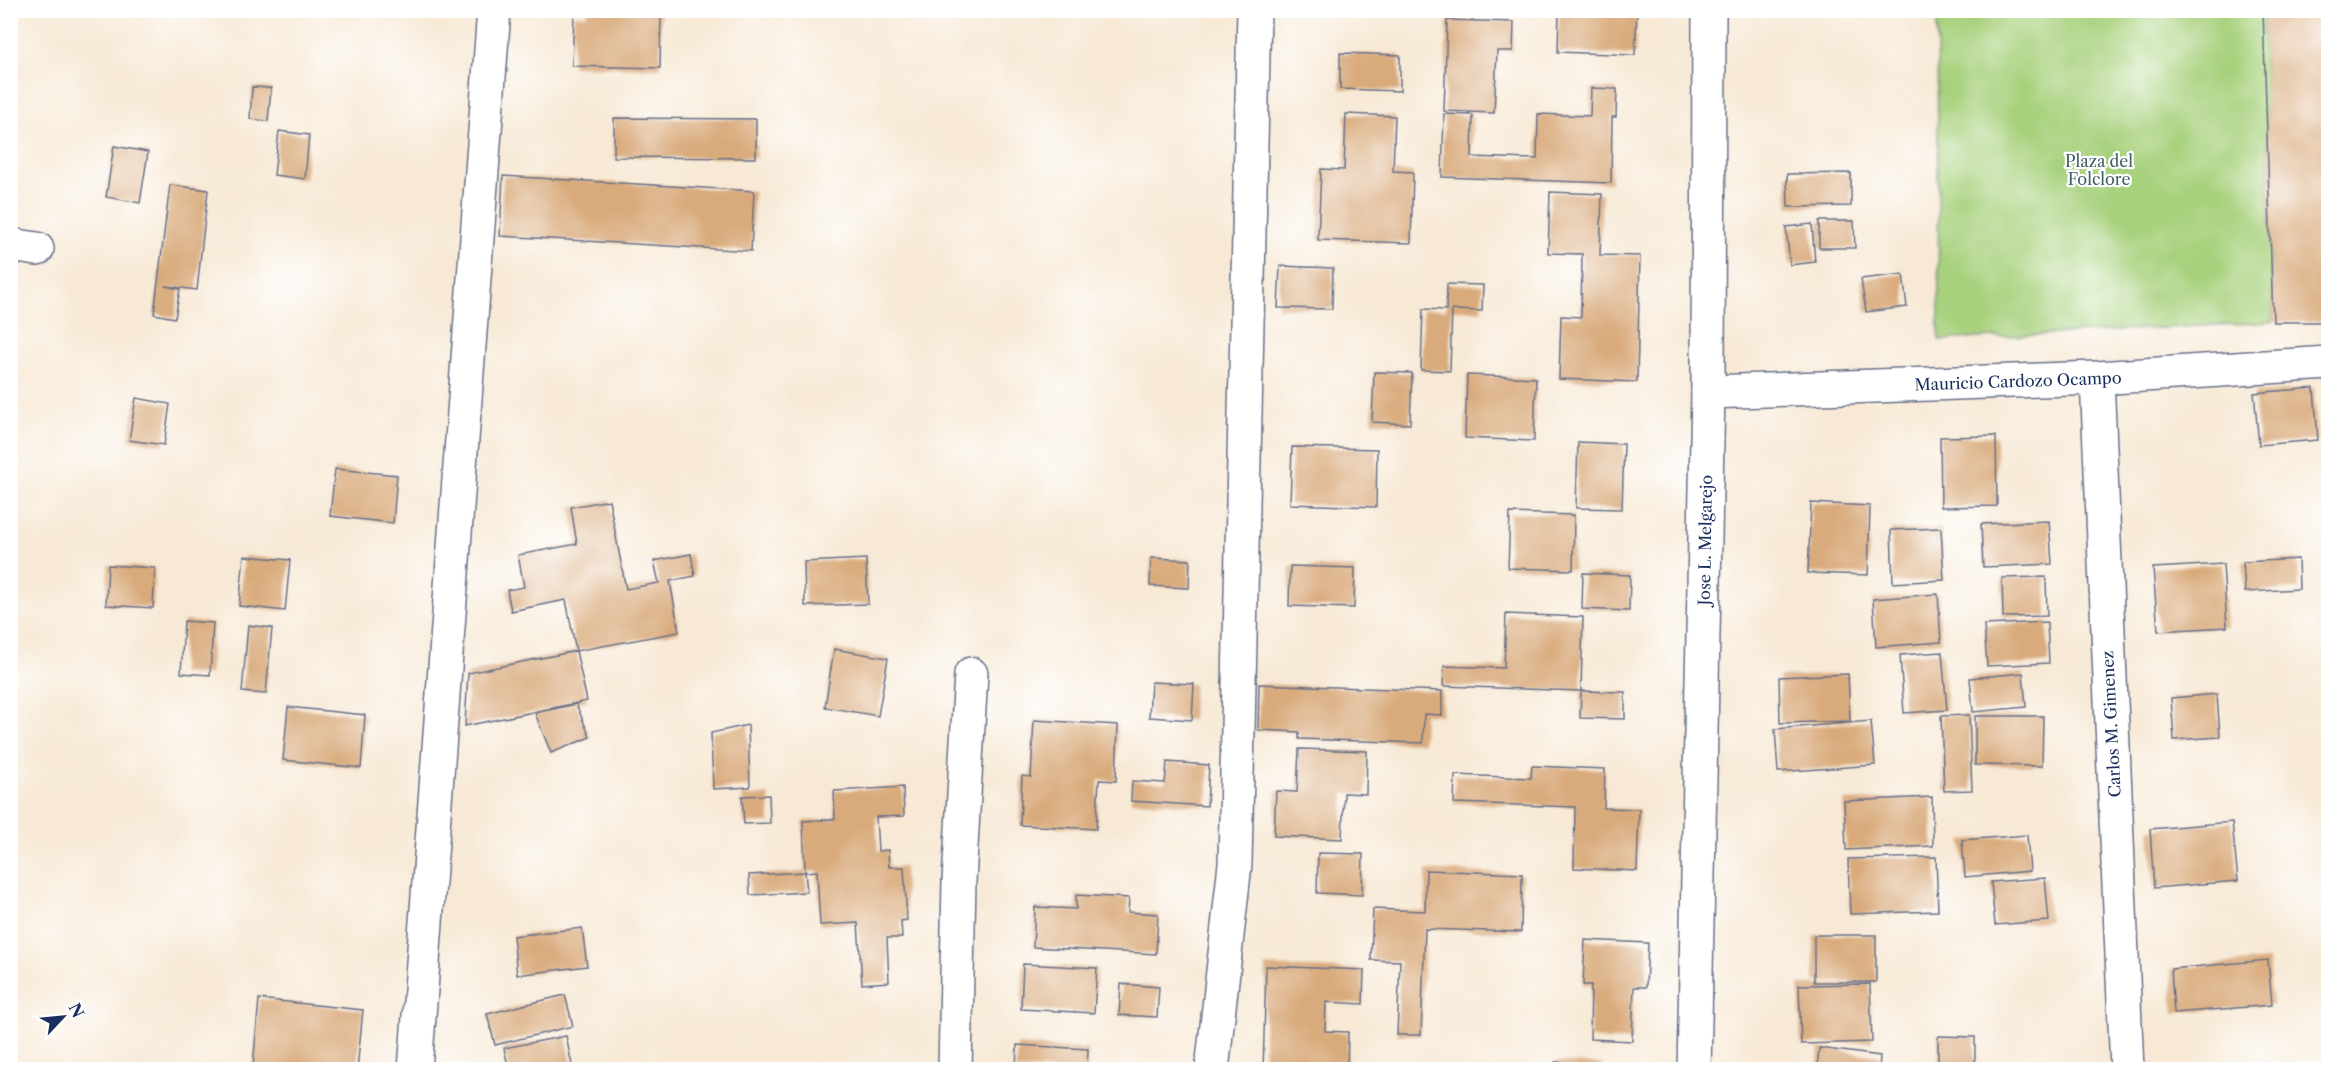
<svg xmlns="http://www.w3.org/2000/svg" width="2339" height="1080" viewBox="0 0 2339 1080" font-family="'Libre Caslon Text',serif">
	<rect width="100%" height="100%" fill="#fff"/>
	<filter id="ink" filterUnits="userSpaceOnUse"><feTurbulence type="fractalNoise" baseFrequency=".0167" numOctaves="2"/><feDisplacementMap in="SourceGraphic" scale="12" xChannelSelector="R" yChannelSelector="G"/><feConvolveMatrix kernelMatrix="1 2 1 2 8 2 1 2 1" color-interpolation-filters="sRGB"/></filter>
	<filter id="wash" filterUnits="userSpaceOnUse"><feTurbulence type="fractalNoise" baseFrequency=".008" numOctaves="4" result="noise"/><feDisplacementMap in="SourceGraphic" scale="24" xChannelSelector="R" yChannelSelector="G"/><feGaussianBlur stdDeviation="1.35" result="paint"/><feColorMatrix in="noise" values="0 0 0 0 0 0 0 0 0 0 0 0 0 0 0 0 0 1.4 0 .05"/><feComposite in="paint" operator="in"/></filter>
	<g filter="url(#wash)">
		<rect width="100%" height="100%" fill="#f7e9d5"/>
		<!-- green -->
		<polygon fill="#a8d17d" stroke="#62806e" stroke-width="1.5" points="1937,11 2263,11 2273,322 1939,340"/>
		<g id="blocks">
			<!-- building -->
			<g fill="#d9aa7b">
				<polygon points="587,10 661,10 660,68 572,66 574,15 586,15"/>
				<polygon points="1559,10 1637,10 1635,55 1558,52"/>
				<polygon points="2263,10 2328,10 2328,322 2273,322"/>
				<polygon points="1447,20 1514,22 1513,51 1497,51 1494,113 1444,111"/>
				<polygon points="1340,53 1400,55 1400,91 1340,89"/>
				<polygon points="252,87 271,88 268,121 250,119"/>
				<polygon points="1591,88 1617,89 1616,117 1612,117 1611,183 1442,177 1444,114 1473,115 1472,157 1537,159 1538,114 1590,116"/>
				<polygon points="1346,114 1395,116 1393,171 1413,172 1411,243 1318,240 1321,169 1344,170"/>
				<polygon points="614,118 756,119 756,158 614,157"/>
				<polygon points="279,131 309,135 305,179 274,175"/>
				<polygon points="114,146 148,152 140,203 106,197"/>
				<polygon points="1851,173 1851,206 1788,207 1787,174"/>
				<polygon points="503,176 754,191 751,251 500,236"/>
				<polygon points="170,185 208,190 197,290 165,286 180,289 175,318 154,314"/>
				<polygon points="1550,192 1602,194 1600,255 1640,256 1637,382 1559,379 1561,316 1581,317 1582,254 1548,253"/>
				<polygon points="1819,221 1854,221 1855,248 1819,248"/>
				<polygon points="1812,224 1815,262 1790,265 1786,227"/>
				<polygon points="1280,266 1333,268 1332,309 1278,308"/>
				<polygon points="1903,274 1907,307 1866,312 1861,279"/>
				<polygon points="1447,284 1483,285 1482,311 1452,310 1450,371 1421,370 1423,309 1446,310"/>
				<polygon points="1374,372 1412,373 1410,424 1372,422"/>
				<polygon points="1467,375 1536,378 1534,441 1465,438"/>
				<polygon points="2314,388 2318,440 2259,445 2254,393"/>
				<polygon points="136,398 170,404 164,445 129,440"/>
				<polygon points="1996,436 1997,506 1941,507 1940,437"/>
				<polygon points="1578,442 1624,444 1622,509 1576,508"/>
				<polygon points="1292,447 1377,449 1376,507 1290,504"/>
				<polygon points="335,469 397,475 393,523 330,516"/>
				<polygon points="609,500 626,589 659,583 654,561 691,554 695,576 670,581 679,632 576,651 566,600 511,611 507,590 524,587 518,555 577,544 571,507"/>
				<polygon points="1811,503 1870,506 1868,575 1808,573"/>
				<polygon points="1510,513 1574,515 1573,570 1508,568"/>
				<polygon points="2049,521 2052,564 1983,567 1981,524"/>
				<polygon points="1941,528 1944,580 1893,583 1891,530"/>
				<polygon points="244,556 290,560 285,611 239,606"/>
				<polygon points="1151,558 1190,560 1189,588 1150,586"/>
				<polygon points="866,559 868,604 805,606 804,562"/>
				<polygon points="2298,559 2299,589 2245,592 2243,562"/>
				<polygon points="2223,564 2227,627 2158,631 2153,568"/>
				<polygon points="108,565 155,568 153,608 106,605"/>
				<polygon points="1290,566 1355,568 1354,608 1289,606"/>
				<polygon points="1583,573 1630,575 1629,611 1582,609"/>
				<polygon points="2046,577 2047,616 2003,617 2002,578"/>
				<polygon points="1938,594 1941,642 1876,647 1873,599"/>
				<polygon points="1506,614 1583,617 1581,691 1443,686 1444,666 1504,668"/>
				<polygon points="184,621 213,623 210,675 181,673"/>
				<polygon points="2047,622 2049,663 1987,666 1984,625"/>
				<polygon points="248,625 272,628 266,694 242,692"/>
				<polygon points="834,649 888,658 878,716 825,707"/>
				<polygon points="576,651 587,701 465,726 468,673"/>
				<polygon points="1942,652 1947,710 1904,713 1900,655"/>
				<polygon points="2023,673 2026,707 1973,712 1970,678"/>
				<polygon points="1848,674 1850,721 1780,723 1779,677"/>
				<polygon points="1151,682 1194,684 1192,720 1149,717"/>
				<polygon points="1259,684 1442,691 1442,715 1424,714 1423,743 1299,739 1299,732 1258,730"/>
				<polygon points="1581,691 1625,692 1625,719 1580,718"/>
				<polygon points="2217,694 2220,737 2174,740 2171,698"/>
				<polygon points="576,704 590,737 551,753 535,713"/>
				<polygon points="288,707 365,715 361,768 283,760"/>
				<polygon points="1969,715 1972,790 1944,791 1941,716"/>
				<polygon points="1975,716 2043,716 2042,766 1975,765"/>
				<polygon points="1034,720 1118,725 1116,781 1099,780 1096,829 1020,825 1022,776 1031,777"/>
				<polygon points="1871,721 1875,765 1778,772 1775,729"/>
				<polygon points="748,725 750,787 713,789 711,733"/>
				<polygon points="1299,749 1367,751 1366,794 1344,793 1342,839 1274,836 1276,791 1297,792"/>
				<polygon points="1167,762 1209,765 1207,806 1131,801 1132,781 1165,783"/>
				<polygon points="1532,766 1605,769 1604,808 1639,809 1637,871 1574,868 1575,807 1454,803 1455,775 1531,778"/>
				<polygon points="903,787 904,816 876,817 878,851 888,850 889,867 904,867 907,920 901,921 902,938 887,938 889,982 862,984 858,923 820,925 817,871 805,872 803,821 835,819 834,791"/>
				<polygon points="769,795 770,823 744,824 742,796"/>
				<polygon points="1932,797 1933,846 1846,850 1844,801"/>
				<polygon points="2232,822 2238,881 2154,888 2150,829"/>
				<polygon points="2027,835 2030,871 1965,877 1962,840"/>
				<polygon points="1318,853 1363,854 1362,895 1317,893"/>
				<polygon points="1936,857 1938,911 1850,914 1848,859"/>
				<polygon points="1426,870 1522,874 1521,932 1425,929 1421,1035 1397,1035 1400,961 1371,960 1373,909 1425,911"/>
				<polygon points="805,872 807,892 750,895 749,875"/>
				<polygon points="2045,878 2049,921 1995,925 1991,882"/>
				<polygon points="1076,895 1129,898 1128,912 1158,914 1156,954 1033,947 1035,907 1076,909"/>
				<polygon points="582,928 587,966 517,975 513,936"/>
				<rect x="1814" y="935" width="62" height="47"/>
				<polygon points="1585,940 1648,943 1646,987 1634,987 1632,1041 1590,1039 1591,985 1583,985"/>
				<polygon points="2268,960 2272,1005 2174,1013 2171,969"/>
				<polygon points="1023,964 1097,968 1094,1013 1021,1009"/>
				<polygon points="1266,966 1364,970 1363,1004 1326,1002 1325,1031 1348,1032 1347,1070 1263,1070"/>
				<polygon points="1121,984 1159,987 1157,1017 1119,1015"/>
				<polygon points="1870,984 1872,1042 1801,1044 1799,985"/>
				<polygon points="565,995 573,1026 495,1045 487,1014"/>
				<polygon points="259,999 363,1010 357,1070 275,1070 253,1067"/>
				<polygon points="566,1036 573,1070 509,1070 504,1048"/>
				<polygon points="1938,1036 1975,1037 1975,1070 1938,1070"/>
				<polygon points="1017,1045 1088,1049 1087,1070 1016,1070"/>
				<polygon points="1819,1048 1880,1056 1879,1070 1817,1070"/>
				<polygon points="1555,1062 1602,1064 1602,1070 1555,1070"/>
			</g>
		</g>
	</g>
	<g filter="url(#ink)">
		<use href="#blocks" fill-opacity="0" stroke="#687088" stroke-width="1.5"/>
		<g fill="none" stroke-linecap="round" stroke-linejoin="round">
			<defs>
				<g id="minor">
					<polyline points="10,245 37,249"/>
					<polyline points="2097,378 2127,1070"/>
					<polyline points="1708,392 2097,378 2328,363"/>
					<polyline points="415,1070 494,10"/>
					<polyline points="955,1070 959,881 971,674"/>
					<polyline points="1212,1070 1235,864 1254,10"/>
				</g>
				<polyline id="tertiary" points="1694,1070 1708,392 1709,10"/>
			</defs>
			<!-- minor casing -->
			<use href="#minor" stroke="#687088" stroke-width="36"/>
			<!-- tertiary casing -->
			<use href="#tertiary" stroke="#687088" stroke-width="36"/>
			<!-- minor -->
			<use href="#minor" stroke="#fff" stroke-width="33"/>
			<!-- tertiary -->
			<use href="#tertiary" stroke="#fff" stroke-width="33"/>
		</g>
	</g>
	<g text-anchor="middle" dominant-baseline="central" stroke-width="4.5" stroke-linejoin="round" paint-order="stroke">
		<!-- park labels -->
		<g font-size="16" fill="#456067" stroke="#fff">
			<text x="2099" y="161">Plaza del<tspan x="2099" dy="18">Folclore</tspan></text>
		</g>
		<!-- street labels -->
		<g font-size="16" fill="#1b2f5e" stroke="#fff">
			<text transform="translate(2018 381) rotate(-2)">Mauricio Cardozo Ocampo</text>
			<text transform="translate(1705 540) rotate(-89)">Jose L. Melgarejo</text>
			<text transform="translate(2111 724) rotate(-93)">Carlos M. Gimenez</text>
		</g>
	</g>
	<!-- margin -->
	<rect width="2339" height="1080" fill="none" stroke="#fff" stroke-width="36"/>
	<!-- north arrow -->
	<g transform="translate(63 1017) rotate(64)" stroke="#ffffff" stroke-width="4.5" paint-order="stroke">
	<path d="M0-4.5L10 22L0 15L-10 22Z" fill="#1b2f5e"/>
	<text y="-9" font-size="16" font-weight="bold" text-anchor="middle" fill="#1b2f5e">N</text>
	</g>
</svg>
